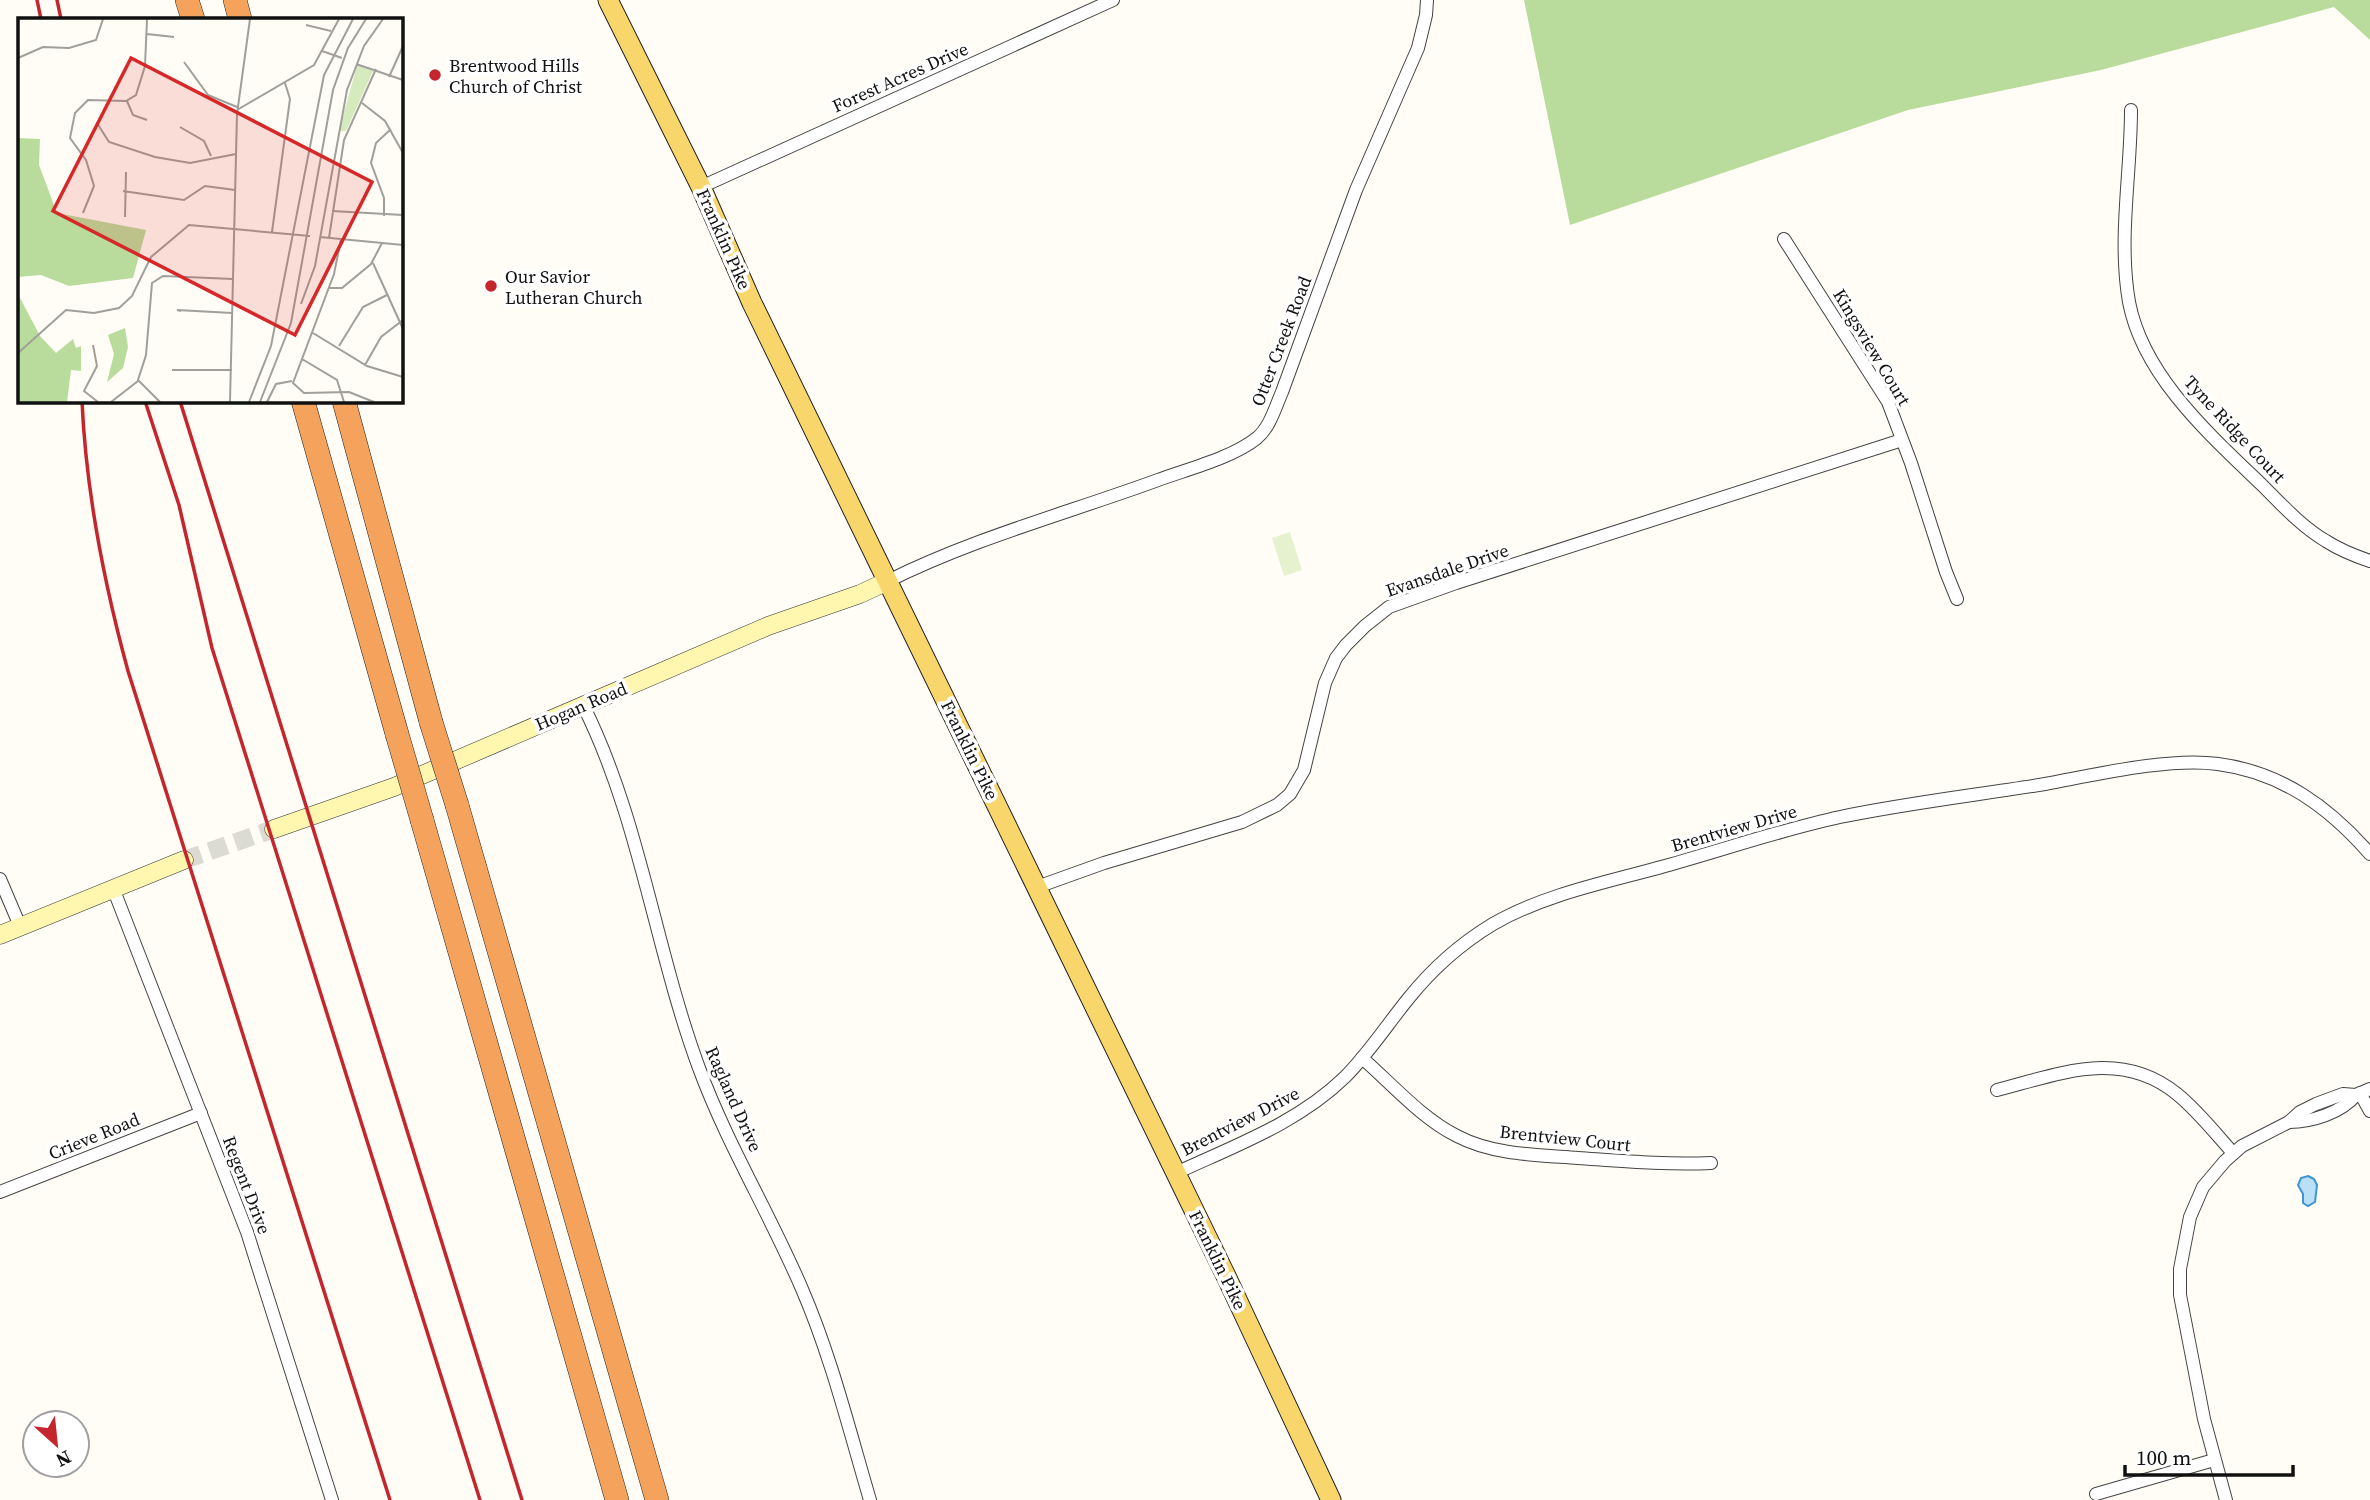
<svg xmlns="http://www.w3.org/2000/svg" width="2370" height="1500" viewBox="0 0 2370 1500" font-family="'Source Serif 4',serif">
	<rect width="100%" height="100%" fill="#fffdf5"/>
	<!-- forest -->
	<polygon fill="#b9dc9c" points="1524,0 2370,0 2370,40 2334,7 2101,70 1908,110 1570,225"/>
	<!-- pitch -->
	<polygon fill="#e6f2cf" points="1290,532 1302,570 1284,576 1272,538"/>
	<!-- water -->
	<polygon fill="#b9e0f7" stroke="#3f96cf" stroke-width="2" points="2308,1176 2314,1179 2317,1185 2315,1202 2308,1206 2303,1203 2303,1194 2298,1185 2301,1178"/>
	<g fill="none" stroke-linecap="round" stroke-linejoin="round">
		<!-- secondary-tunnel -->
		<polyline stroke="#dbdad3" stroke-width="18" stroke-dasharray="18 9" stroke-linecap="butt" points="184,860 274,829"/>
		<defs>
			<g id="street">
				<path d="M2131 110C2131 174 2118 238 2129 302 2143 376 2210 435 2262 485 2282 505 2302 527 2326 541 2340 550 2355 556 2370 561"/>
				<polyline points="701,187 1113,0"/>
				<polyline points="1784,239 1888,402 1911,463 1946,572 1957,599"/>
				<path d="M888 581C974 538 1068 513 1158 480 1188 469 1232 458 1257 438 1270 427 1275 408 1282 392L1356 190 1418 48 1426 15 1427 0"/>
				<path d="M583 705C640 819 655 949 699 1068 727 1144 770 1214 802 1289 831 1356 849 1429 870 1500"/>
				<polyline points="0,879 20,926"/>
				<polyline points="1037,887 1104,863 1242,822 1277,805 1290,794 1304,770 1325,683 1336,658 1346,645 1365,626 1389,607 1456,583 1902,440"/>
				<polyline points="113,888 247,1232 332,1500"/>
				<path d="M1362 1058C1392 1084 1421 1118 1457 1136 1493 1155 1538 1155 1578 1158 1622 1161 1666 1165 1711 1163"/>
				<path d="M1997 1090C2060 1074 2120 1048 2177 1094 2198 1111 2215 1133 2233 1153"/>
				<polyline points="2360,1093 2370,1111"/>
				<path d="M2289 1122C2312 1122 2341 1113 2356 1095"/>
				<path d="M1176 1173C1234 1146 1298 1123 1345 1077 1368 1054 1387 1025 1408 999 1432 969 1460 944 1493 924 1545 894 1608 882 1665 866 1723 850 1780 830 1840 817 1907 803 1977 795 2045 784 2094 775 2170 757 2218 764 2281 772 2329 807 2370 854"/>
				<polyline points="0,1192 201,1113"/>
				<polyline points="2096,1494 2214,1460"/>
				<polyline points="2226,1500 2204,1419 2180,1295 2180,1269 2190,1217 2203,1187 2225,1161 2242,1146 2289,1122 2300,1112 2316,1104 2343,1094 2356,1095 2370,1089"/>
			</g>
			<g id="secondary">
				<polyline points="274,829 394,787 768,626 860,594 888,581"/>
				<polyline points="0,935 184,860"/>
			</g>
			<polyline id="primary" points="608,0 701,187 752,303 1226,1276 1331,1500"/>
			<g id="highway">
				<polyline points="187,0 193,19"/>
				<polyline points="235,0 240,19"/>
				<polyline points="303,401 397,734"/>
				<polyline points="344,401 431,722"/>
				<polyline points="457,805 657,1500"/>
				<polyline points="422,820 617,1500"/>
			</g>
		</defs>
		<!-- street casing -->
		<use href="#street" stroke="#444" stroke-width="14"/>
		<!-- secondary casing -->
		<use href="#secondary" stroke="#333" stroke-width="19"/>
		<!-- primary casing -->
		<use href="#primary" stroke="#222" stroke-width="21"/>
		<!-- highway casing -->
		<use href="#highway" stroke="#222" stroke-width="24"/>
		<!-- street -->
		<use href="#street" stroke="#fff" stroke-width="12"/>
		<!-- secondary -->
		<use href="#secondary" stroke="#fff6b0" stroke-width="18"/>
		<!-- primary -->
		<use href="#primary" stroke="#f9d66b" stroke-width="19"/>
		<!-- highway -->
		<use href="#highway" stroke="#f5a25d" stroke-width="23"/>
		<!-- rail -->
		<g stroke="#c4262e" stroke-width="3.5">
			<polyline points="37,0 41,19"/>
			<polyline points="57,0 61,19"/>
			<path d="M82 401C86 492 104 583 128 671L390 1500"/>
			<polyline points="145,401 179,505 212,648 480,1500"/>
			<polyline points="180,401 522,1500"/>
		</g>
		<defs>
			<g id="highway-bridge">
				<polyline points="431,722 457,805"/>
				<polyline points="397,734 422,820"/>
			</g>
		</defs>
		<!-- highway-bridge casing -->
		<use href="#highway-bridge" stroke="#222" stroke-width="24" stroke-linecap="butt"/>
		<!-- highway-bridge -->
		<use href="#highway-bridge" stroke="#f5a25d" stroke-width="23"/>
	</g>
	<!-- markers -->
	<g fill="#c4262e" stroke="#fff" stroke-width="2.5">
		<circle cx="435" cy="75" r="7"/>
		<circle cx="491" cy="286" r="7"/>
	</g>
	<g text-anchor="middle" dominant-baseline="central" stroke-width="7" stroke-linejoin="round" paint-order="stroke">
		<!-- poi labels -->
		<g font-size="18" fill="#111" stroke="#fff" text-anchor="start">
			<text x="449" y="65">Brentwood Hills<tspan x="449" dy="21">Church of Christ</tspan></text>
			<text x="505" y="276">Our Savior<tspan x="505" dy="21">Lutheran Church</tspan></text>
		</g>
		<!-- street labels -->
		<g font-size="18" fill="#111" stroke="#fff">
			<text transform="translate(900 77) rotate(-24)">Forest Acres Drive</text>
			<text transform="translate(724 239) rotate(66)">Franklin Pike</text>
			<text transform="translate(1281 341) rotate(-69)">Otter Creek Road</text>
			<text transform="translate(1872 347) rotate(59)">Kingsview Court</text>
			<text transform="translate(2235 429) rotate(47)">Tyne Ridge Court</text>
			<text transform="translate(1447 570) rotate(-19)">Evansdale Drive</text>
			<text transform="translate(581 706) rotate(-23)">Hogan Road</text>
			<text transform="translate(970 750) rotate(64)">Franklin Pike</text>
			<text transform="translate(1734 828) rotate(-16)">Brentview Drive</text>
			<text transform="translate(734 1099) rotate(66)">Ragland Drive</text>
			<text transform="translate(1240 1121) rotate(-27)">Brentview Drive</text>
			<text transform="translate(94 1136) rotate(-22)">Crieve Road</text>
			<text transform="translate(1565 1138) rotate(6)">Brentview Court</text>
			<text transform="translate(247 1185) rotate(69)">Regent Drive</text>
			<text transform="translate(1218 1260) rotate(64)">Franklin Pike</text>
		</g>
	</g>
	<!-- overview -->
	<g transform="translate(18 18)">
		<rect width="385" height="385" fill="#fffdf5"/>
		<path d="M339 47 355 53 328 113H321Z" fill="#d5ebbd"/>
		<path d="M0 120 22 121 21 147 39 195 128 212 115 260 51 268 23 257 0 259ZM0 276 22 318 38 335 55 321 58 330 63 328V353L53 352 49 384H0ZM107 310 110 329 105 350 89 364 96 336 90 317Z" fill="#b9dc9c"/>
		<path fill="none" stroke="#a09f9a" stroke-width="2" d="M288 7 313 13M129 16 156 19M304 33 324 40M0 40 25 29 51 30 78 22 85 1M166 44 190 77 219 89M338 46 385 62M371 59 385 28M109 83 115 97 129 102M344 85 367 103 385 135M219 92 296 47 321 1M79 105 91 124 137 139 172 145 218 136M162 109 186 123 193 138M105 173 166 182 187 168 217 172M314 193 385 197M65 195 76 168 68 142 52 120 57 95 70 82 108 83 118 77 127 48 129 1M366 198V180L353 145 358 125 373 111M107 199 108 154M254 214 272 81 267 65M302 219 385 227M311 220 326 122 358 51M323 221 316 256 275 365 286 375 331 374 356 384M355 245 385 311M311 270H324L353 246 364 225M283 286 297 248 329 72 346 28 365 1M163 293 159 292 214 295M295 315 349 348 385 359M75 327 79 348 66 373 80 384M321 328 345 289 369 277M0 335 48 292 76 295 101 290 114 278 133 239 171 207 292 218M284 341 319 362 326 384M347 347 363 319 385 302M154 352H214M93 384 120 363M142 384 120 362 128 337 134 265 145 258 215 261M212 384 219 96 232 1M231 384 253 328 306 57 335 1M242 384 273 305 315 72 330 30 348 1M249 384 258 366 274 363"/>
		<path fill="#d62828" fill-opacity="0.15" stroke="#d62828" stroke-width="3.5" d="M113 40 354 164 277 317 35 193Z"/>
		<rect width="385" height="385" fill="none" stroke="#111" stroke-width="3.5"/>
	</g>
	<!-- north arrow -->
	<g transform="translate(56 1444) rotate(153)"><circle r="33" fill="#ffffff" stroke="#a0a0a0" stroke-width="2"/>
	<path d="M0-5L12 26L0 18L-12 26Z" fill="#c4262e"/>
	<text y="-10" font-size="19" font-weight="bold" text-anchor="middle" fill="#111111">N</text>
	</g>
	<!-- scale -->
	<path d="M2125 1465v10h168v-10" fill="none" stroke="#111111" stroke-width="3.5"/>
	<text x="2136" y="1465" font-size="21" fill="#111111" stroke="#ffffff" stroke-width="5" paint-order="stroke">100 m</text>
</svg>
